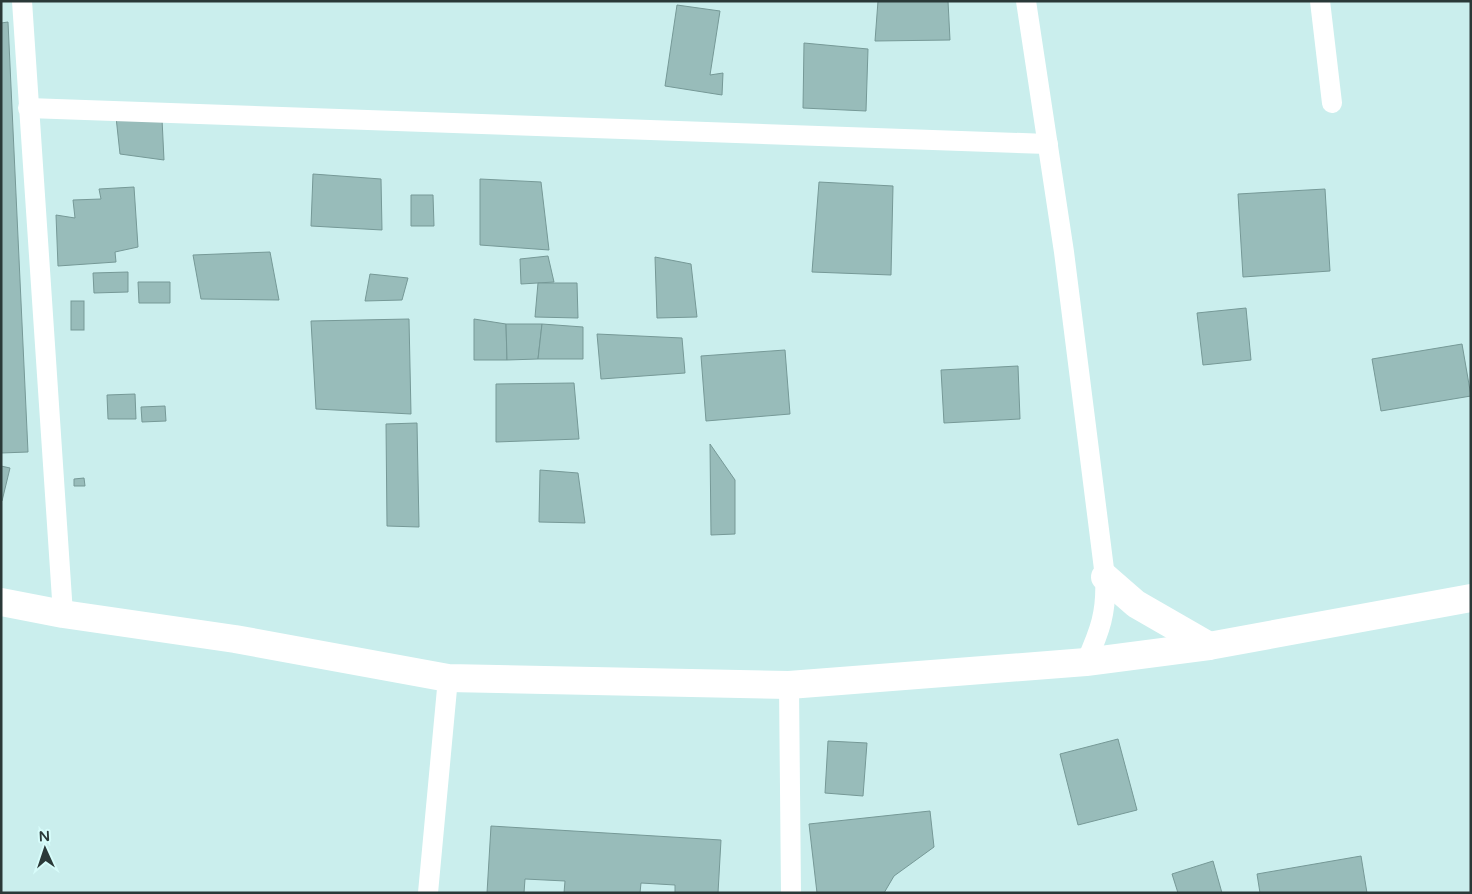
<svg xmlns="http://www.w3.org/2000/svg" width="1472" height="894" viewBox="0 0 1472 894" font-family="'Varela Round',sans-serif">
	<rect width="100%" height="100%" fill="#caeeed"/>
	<!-- building -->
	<g fill="#98bcba" stroke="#769997">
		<polygon points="878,1 948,1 950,40 875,41"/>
		<polygon points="677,5 720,11 710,75 723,73 722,95 665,86"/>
		<polygon points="8,22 28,452 1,453 1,23"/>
		<polygon points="804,43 868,49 866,111 803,108"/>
		<polygon points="116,117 162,119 164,160 120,154"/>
		<polygon points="313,174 381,179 382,230 311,226"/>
		<polygon points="480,179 541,182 549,250 480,245"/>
		<polygon points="819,182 893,186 891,275 812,272"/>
		<polygon points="134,187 138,247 115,252 116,262 58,266 56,215 75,218 73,200 101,199 99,189"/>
		<polygon points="1325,189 1330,271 1243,277 1238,194"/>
		<polygon points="411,195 433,195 434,226 411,226"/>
		<polygon points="270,252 279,300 201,299 193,255"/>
		<polygon points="548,256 554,282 521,284 520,259"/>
		<polygon points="655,257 691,264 697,317 657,318"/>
		<polygon points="128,272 128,292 94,293 93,273"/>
		<polygon points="370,274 408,278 402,300 365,301"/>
		<polygon points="138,282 170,282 170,303 139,303"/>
		<polygon points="538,283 577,283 578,318 535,317"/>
		<rect x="71" y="301" width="13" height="29"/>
		<polygon points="1246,308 1251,360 1203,365 1197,313"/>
		<polygon points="409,319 411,414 316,409 311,321"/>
		<polygon points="474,319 506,324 507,360 474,360"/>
		<polygon points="506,324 542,324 538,359 507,360"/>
		<polygon points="542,324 583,327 583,359 538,359"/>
		<polygon points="597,334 682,338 685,373 601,379"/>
		<polygon points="1462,344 1471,396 1381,411 1372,359"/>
		<polygon points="785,350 790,414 706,421 701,356"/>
		<polygon points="1018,366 1020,419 944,423 941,370"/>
		<polygon points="574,383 579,439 496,442 496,384"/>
		<polygon points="135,394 136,419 108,419 107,395"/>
		<polygon points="165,406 166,421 142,422 141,407"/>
		<polygon points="417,423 419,527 387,526 386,424"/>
		<polygon points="710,444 735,480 735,534 711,535"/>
		<polygon points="1,466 10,468 2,501 1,501"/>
		<polygon points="540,470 578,473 585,523 539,522"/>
		<polygon points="84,478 85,486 74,486 74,479"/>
		<polygon points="1118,739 1137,810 1078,825 1060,754"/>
		<polygon points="828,741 867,743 863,796 825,793"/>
		<polygon points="930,811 934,847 894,876 884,893 817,893 809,824"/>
		<polygon points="491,826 721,840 718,893 675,893 675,885 641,883 640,893 564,893 565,881 525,879 524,893 487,893"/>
		<polygon points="1361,856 1367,893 1260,893 1257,874"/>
		<polygon points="1213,861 1222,893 1178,893 1172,874"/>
	</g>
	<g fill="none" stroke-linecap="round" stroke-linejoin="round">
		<!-- minor -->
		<g stroke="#fff" stroke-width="20">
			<polyline points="22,1 63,614"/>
			<path d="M1026 1 1064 252 1105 577C1107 612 1100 631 1086 662"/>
			<polyline points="1320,1 1332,103"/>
			<polyline points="28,108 1048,144"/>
			<polyline points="789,685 791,893"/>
			<polyline points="428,893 448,678"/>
		</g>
		<!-- primary -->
		<g stroke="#fff" stroke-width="28">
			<polyline points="1105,577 1136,604 1209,646"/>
			<polyline points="1,602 63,614 235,639 448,678 789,685 1086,662 1209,646 1471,598"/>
		</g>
	</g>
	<!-- border -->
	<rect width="1472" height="894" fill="none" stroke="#2a3938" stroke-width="5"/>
	<!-- north arrow -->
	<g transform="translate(45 849) rotate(357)" stroke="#d7fcfa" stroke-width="4" paint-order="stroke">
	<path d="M0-4L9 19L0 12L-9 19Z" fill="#2a3938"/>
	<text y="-8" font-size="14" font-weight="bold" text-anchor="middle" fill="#2a3938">N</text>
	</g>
</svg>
